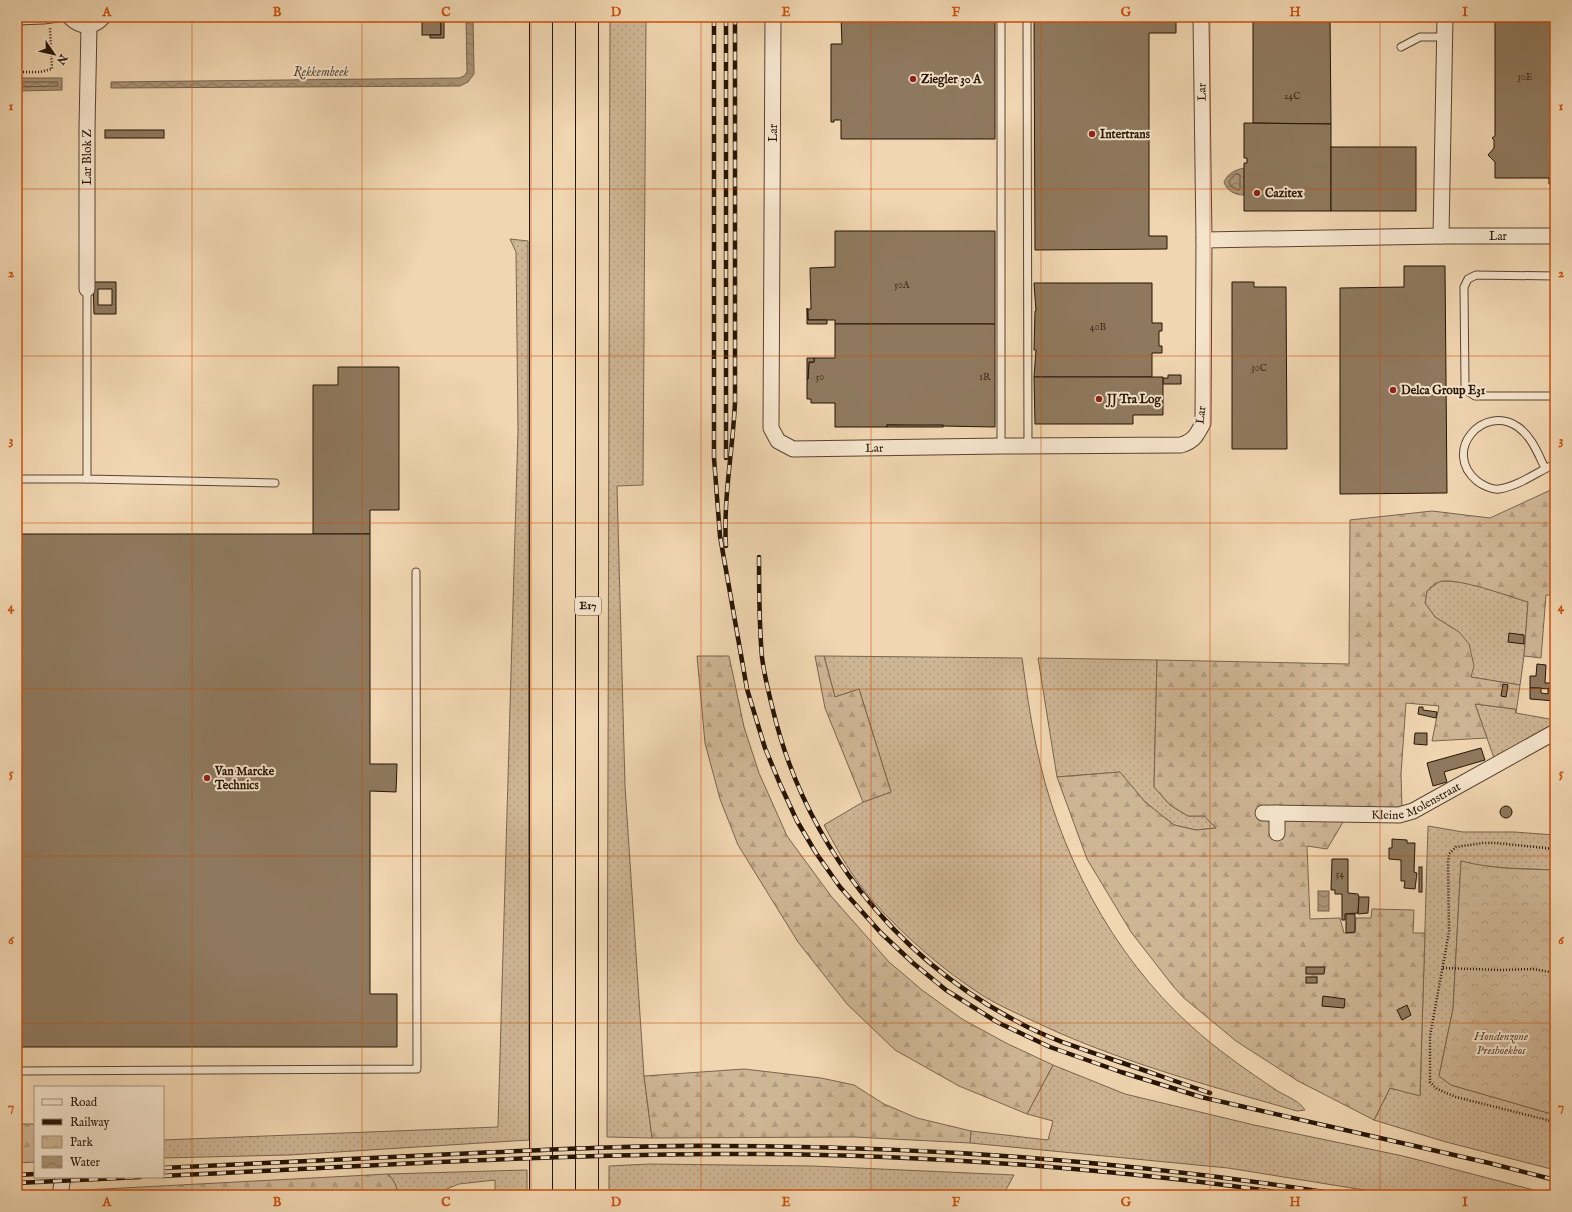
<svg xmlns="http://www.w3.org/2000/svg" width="1572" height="1212" viewBox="0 0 1572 1212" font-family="'IM FELL English',serif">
	<defs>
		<pattern id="grass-dots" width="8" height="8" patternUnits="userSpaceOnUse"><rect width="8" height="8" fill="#ceb594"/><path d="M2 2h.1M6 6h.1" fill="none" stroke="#b19b7e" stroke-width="1.8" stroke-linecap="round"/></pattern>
		<pattern id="forest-firs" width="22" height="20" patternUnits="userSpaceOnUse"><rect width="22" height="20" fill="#ceb594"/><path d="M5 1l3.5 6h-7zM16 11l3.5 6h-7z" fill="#b19b7e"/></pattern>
		<pattern id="park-crowns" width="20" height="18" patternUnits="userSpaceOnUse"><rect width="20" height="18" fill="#ceb594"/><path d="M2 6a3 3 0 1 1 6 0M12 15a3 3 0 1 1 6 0" fill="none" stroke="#b19b7e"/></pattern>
		<pattern id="water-waves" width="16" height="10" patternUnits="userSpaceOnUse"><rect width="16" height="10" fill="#ab9477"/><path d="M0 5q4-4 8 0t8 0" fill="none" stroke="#8b7860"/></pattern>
	</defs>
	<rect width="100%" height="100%" fill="#f0d6b1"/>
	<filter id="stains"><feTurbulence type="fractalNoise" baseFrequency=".005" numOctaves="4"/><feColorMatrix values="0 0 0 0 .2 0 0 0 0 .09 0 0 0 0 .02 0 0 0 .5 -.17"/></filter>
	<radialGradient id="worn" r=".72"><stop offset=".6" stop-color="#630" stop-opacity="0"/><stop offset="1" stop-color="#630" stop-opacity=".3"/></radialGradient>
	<!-- grass -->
	<g fill="url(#grass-dots)" stroke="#7a644c">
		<polygon points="610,17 646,17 643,485 617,486 625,786 644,1076 652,1138 607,1137"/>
		<polygon points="510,239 528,241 529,1140 289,1155 163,1158 163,1140 498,1127 518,430 516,252"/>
		<path d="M1440 581C1470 580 1500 594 1528 602L1524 656 1520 685 1470 677 1459 632 1435 617 1425 603 1427 591Z"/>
		<path d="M824 656 1022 658C1026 687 1030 716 1036 745 1057 849 1111 954 1191 1026 1216 1049 1245 1069 1273 1088 1284 1096 1298 1099 1305 1110L1297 1111C1207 1085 1116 1061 1031 1020 1016 1013 1000 1006 985 997 944 971 905 937 873 901 853 879 838 851 824 825L863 802 891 792 859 689 835 697Z"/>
		<polygon points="1038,658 1157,660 1154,787 1170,805 1188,816 1204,816 1217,828 1196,830 1174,825 1145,802 1120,772 1057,777"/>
		<polygon points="1475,704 1515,709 1516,713 1555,720 1555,727 1495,761"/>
		<polygon points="1428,826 1463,832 1514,832 1555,835 1555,870 1504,868 1476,865 1461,861 1453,1009 1439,1076 1451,1085 1555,1115 1555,1170 1446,1142 1374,1120 1390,1088 1420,1095"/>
		<polygon points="1053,1065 1125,1094 1254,1125 1403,1156 1553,1195 1395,1195 1228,1168 970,1143 971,1131 1048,1140 1053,1121 1027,1114"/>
		<polygon points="650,1164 813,1166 1014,1175 1003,1195 609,1195 609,1166"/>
		<path d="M527 1170V1195H495V1180L459 1184 432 1195H396C399 1187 393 1180 388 1174Z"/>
	</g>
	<!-- forest -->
	<g fill="url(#forest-firs)" stroke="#7a644c">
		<path d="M1555 488V595H1546L1541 658 1524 656 1528 602C1511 597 1454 576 1439 582 1435 583 1430 588 1427 591L1425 603 1435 617 1459 632 1469 644 1474 666 1471 677 1520 685 1516 713 1515 709 1475 704 1487 738 1432 741 1439 706 1406 703 1401 774 1402 810 1267 820 1270 823 1272 838 1282 839H1283L1284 823 1289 819H1345L1327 849 1307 846 1310 919 1340 918 1344 933H1355L1356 918H1371L1372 909 1414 910 1413 933H1425L1420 1096 1390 1088 1374 1120 1298 1081 1236 1041 1184 998 1173 986 1131 932 1087 859 1057 777 1120 772 1145 802 1174 825 1196 830 1216 828 1204 816H1188L1170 805 1154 787 1157 660 1349 664 1350 520 1432 511 1490 518Z"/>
		<polygon points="697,656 729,656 744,727 759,773 787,836 831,896 889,962 922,990 962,1019 1006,1043 1053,1065 1027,1114 959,1086 895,1050 847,1004 798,942 738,845 720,799 705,743"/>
		<polygon points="815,656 824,656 835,697 859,689 891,792 863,802 825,708"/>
		<polygon points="744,1069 821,1078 854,1085 884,1104 917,1118 971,1131 970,1143 854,1137 652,1138 644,1076"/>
		<polygon points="17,1124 35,1124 35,1162 17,1163"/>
		<path d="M388 1174C393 1180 399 1187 396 1195H66V1191Z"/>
		<polygon points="54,1190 52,1195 17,1195 17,1192"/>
	</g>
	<!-- park -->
	<path fill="url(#park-crowns)" stroke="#7a644c" d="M1461 861C1492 869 1523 869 1555 870V1115L1451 1085 1439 1076 1453 1009Z"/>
	<!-- water -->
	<g fill="url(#water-waves)" stroke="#766149">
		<polygon points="466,17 473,17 474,74 468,82 460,86 111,88 111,82 459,78 464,76 467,72"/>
		<polygon points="17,78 62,78 62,90 17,91"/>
		<path d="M1244 168V195C1235 195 1227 191 1224 182 1228 173 1235 170 1244 168Z"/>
		<rect x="1318" y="891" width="11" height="20"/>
	</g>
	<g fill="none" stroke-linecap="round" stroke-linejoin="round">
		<!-- shore -->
		<g stroke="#68543e" stroke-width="1">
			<polyline points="17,82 57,82 58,84 57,86 17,87"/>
			<polygon points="1236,174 1240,175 1240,189 1238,190 1231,186 1229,182"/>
		</g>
	</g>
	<!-- building -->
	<g fill="#8f795e" stroke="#261405" fill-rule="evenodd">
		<rect x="422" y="17" width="19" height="18"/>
		<polygon points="441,17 444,17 444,38 430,38 430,35 441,35"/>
		<polygon points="841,17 995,17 995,139 841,139 841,120 834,120 834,122 831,122 831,44 842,44"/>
		<polygon points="1034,17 1176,17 1176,33 1149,33 1149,236 1167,236 1167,249 1035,250"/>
		<polygon points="1253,17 1330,17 1331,124 1253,123"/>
		<polygon points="1495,17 1555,17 1555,184 1549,184 1549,178 1495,178 1495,162 1488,155 1494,148 1494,140 1492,138 1495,136"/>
		<polygon points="1244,123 1331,124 1331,211 1244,211 1244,163 1247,163 1247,158 1244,158"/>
		<rect x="105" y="130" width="59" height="8"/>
		<rect x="1331" y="147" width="85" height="64"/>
		<polygon points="835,231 995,231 995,324 835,324 835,320 808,320 808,309 811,309 810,268 835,267"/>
		<polygon points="1404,266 1445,266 1447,493 1340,494 1340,288 1404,287"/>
		<path d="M93 282H116V314H94ZM98 289H112V305H98Z"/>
		<polygon points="1232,282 1254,282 1254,287 1286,287 1287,449 1232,449"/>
		<polygon points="1034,283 1152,283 1152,323 1162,323 1162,331 1159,331 1159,346 1162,346 1162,353 1152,353 1152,377 1034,377 1036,350 1034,350 1035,311 1036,311"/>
		<polygon points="807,308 808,320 827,320 827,324 807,324"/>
		<polygon points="835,324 995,324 995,427 887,425 887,427 835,427 835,403 811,403 811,399 807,399 807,379 808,379 809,362 814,362 814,358 835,358"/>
		<polygon points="807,358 814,358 814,362 809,362 808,379 807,379"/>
		<polygon points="338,367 399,367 399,510 370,510 370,534 313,534 313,385 338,385"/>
		<polygon points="1168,375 1181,375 1181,384 1163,384 1163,378 1168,378"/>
		<polygon points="1034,377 1163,377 1163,415 1133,415 1133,424 1035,424"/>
		<rect x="887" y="425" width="56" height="2"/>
		<polygon points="17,534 370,534 370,764 397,764 396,792 370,791 370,994 397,994 397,1047 17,1047"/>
		<polygon points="1509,633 1524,635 1524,644 1508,642"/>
		<polygon points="1537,664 1546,665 1545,683 1555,683 1555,689 1530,688 1530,676 1536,676"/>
		<polygon points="1503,684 1508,685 1506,697 1501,696"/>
		<polygon points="1530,688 1541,688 1541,693 1548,694 1548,689 1555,689 1555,701 1530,699"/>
		<polygon points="1419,707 1423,707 1423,710 1437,712 1436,718 1418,714"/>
		<polygon points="1415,733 1427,733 1427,745 1414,744"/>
		<polygon points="1481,748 1485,760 1444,772 1447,782 1433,786 1427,763"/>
		<circle cx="1506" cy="812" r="6"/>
		<polygon points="1392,839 1407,840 1407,843 1415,843 1414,872 1417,873 1415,889 1404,888 1405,881 1401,881 1401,860 1389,859 1389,848 1392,848"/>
		<polygon points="1332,859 1348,859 1348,893 1358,894 1359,897 1358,913 1345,914 1345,920 1342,920 1342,894 1335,894 1335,890 1331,890"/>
		<rect x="1419" y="867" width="3" height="25"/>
		<polygon points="1359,897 1369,897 1368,913 1358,914"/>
		<polygon points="1346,914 1355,914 1355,932 1346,933"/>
		<polygon points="1306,967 1325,967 1324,974 1306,974"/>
		<rect x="1306" y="977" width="11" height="6"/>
		<polygon points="1323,996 1345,999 1344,1008 1322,1006"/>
		<polygon points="1407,1005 1411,1015 1402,1020 1397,1010"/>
	</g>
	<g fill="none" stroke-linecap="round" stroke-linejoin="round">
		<defs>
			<g id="lane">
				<polyline points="1001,17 1001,446"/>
				<polyline points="1027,17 1028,446"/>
				<polyline points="17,21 44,20 65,17"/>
				<polyline points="1401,47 1420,37 1445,37"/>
				<polyline points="1555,276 1476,275 1468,279 1464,287 1465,385 1469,392 1475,396 1555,396"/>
				<polyline points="87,289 87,479 275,483"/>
				<path d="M1545 468C1538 454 1532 437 1518 427 1484 403 1441 451 1477 481 1482 485 1492 490 1499 489 1519 486 1537 472 1555 464"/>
				<polyline points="17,479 87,479"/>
				<polyline points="17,1071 417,1069 416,572"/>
			</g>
			<g id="street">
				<path d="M70 17C80 27 92 29 103 17"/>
				<path id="s1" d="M773 17 771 428 778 441 793 449 1001 446 1181 445C1194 441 1197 435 1203 423L1204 240 1201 17"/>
				<polyline points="1441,236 1445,17"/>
				<path id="s2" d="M1204 240 1441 236H1555"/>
				<polyline points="87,289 87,128 89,25"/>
				<path id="s3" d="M1263 813 1399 815 1413 811 1555 732"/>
				<polyline points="1277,813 1277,833"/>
				<polyline points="60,1195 63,1177"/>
			</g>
			<g id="highway">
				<polyline points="541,17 541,1195"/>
				<polyline points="587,1195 587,17"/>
			</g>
		</defs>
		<!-- lane casing -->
		<use href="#lane" stroke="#584430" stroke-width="9"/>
		<!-- street casing -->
		<use href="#street" stroke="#584430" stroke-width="17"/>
		<!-- highway casing -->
		<use href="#highway" stroke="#261405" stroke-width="24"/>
		<!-- path -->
		<g stroke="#261405" stroke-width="2.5" stroke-dasharray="1 2" stroke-linecap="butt">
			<polyline points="17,72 40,72 52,69 50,28"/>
			<polyline points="1555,849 1496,843 1483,843 1456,847 1449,854 1448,863 1449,932 1430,1036 1430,1082 1437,1089 1456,1097 1555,1122"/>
			<polyline points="1443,968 1500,970 1533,969 1555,973"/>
		</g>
		<!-- lane -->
		<use href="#lane" stroke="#f5e4cc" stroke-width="7"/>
		<!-- street -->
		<use href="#street" stroke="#f5e4cc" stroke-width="15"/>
		<!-- highway -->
		<use href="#highway" stroke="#f0d6b1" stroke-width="22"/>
		<defs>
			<g id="rail">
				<polyline points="714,17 714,458 720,536 747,689 765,748 780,784 797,821 816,853 840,887 881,933 913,963 946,990 997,1022 1050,1047 1121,1072 1201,1097 1489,1163 1555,1180"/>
				<polyline points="726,17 726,458"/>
				<path d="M726 546C723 498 733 450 735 402V17"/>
				<path d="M759 557C759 590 759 624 762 657 764 674 768 690 772 706 804 843 894 957 1018 1022 1047 1038 1079 1048 1111 1059 1144 1070 1177 1082 1210 1093"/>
				<path d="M163 1168C260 1163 357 1159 454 1154 543 1150 632 1145 721 1146 929 1146 1137 1162 1343 1195"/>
				<polyline points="17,1175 35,1174"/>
				<path d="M163 1176C347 1167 531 1155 715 1154 823 1153 931 1158 1039 1166 1124 1173 1209 1181 1293 1195"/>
				<polyline points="17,1183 140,1177"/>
			</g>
		</defs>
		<!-- rail casing -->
		<use href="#rail" stroke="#261405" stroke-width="4.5"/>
		<!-- rail -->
		<use href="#rail" stroke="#f5e4cc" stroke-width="3" stroke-dasharray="9" stroke-linecap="butt"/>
	</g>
	<!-- grid -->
	<path fill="none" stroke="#cb4f0b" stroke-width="1" stroke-opacity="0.55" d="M192 17V1195M362 17V1195M531 17V1195M701 17V1195M871 17V1195M1041 17V1195M1210 17V1195M1380 17V1195M17 189H1555M17 356H1555M17 523H1555M17 689H1555M17 856H1555M17 1023H1555"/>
	<!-- markers -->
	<g fill="#8f2418" stroke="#f5e4cc" stroke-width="1.5">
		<circle cx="913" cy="79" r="4"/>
		<circle cx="1092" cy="134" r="4"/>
		<circle cx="1257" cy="193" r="4"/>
		<circle cx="1393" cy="390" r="4"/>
		<circle cx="1099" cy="399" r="4"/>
		<circle cx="207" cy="778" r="4"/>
	</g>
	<g text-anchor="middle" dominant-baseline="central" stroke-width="4" stroke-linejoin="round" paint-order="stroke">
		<!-- number labels -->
		<g font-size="10" fill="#402d1b">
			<text x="1525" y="77">30E</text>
			<text x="1292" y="96">24C</text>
			<text x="902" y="285">50A</text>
			<text x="1098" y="327">40B</text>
			<text x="1259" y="368">30C</text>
			<text x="820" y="377">50</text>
			<text x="985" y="377">1R</text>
			<text x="1340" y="874">54</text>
		</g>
		<!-- shield labels -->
		<rect fill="#f5e4cc" stroke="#645241" stroke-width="1" x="575" y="597" width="26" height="18" rx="3"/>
		<g font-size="11" font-weight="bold" fill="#261405">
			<text x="588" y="606">E17</text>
		</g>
		<!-- poi labels -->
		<g font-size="12" font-weight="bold" fill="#261405" stroke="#f5e4cc" text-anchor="start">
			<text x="921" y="79">Ziegler 30 A</text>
			<text x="1100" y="134">Intertrans</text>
			<text x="1265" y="193">Cazitex</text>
			<text x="1401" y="390">Delca Group E31</text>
			<text x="1107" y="399">JJ Tra Log</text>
			<text x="215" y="771">Van Marcke<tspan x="215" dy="14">Technics</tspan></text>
		</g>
		<!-- street labels -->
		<g font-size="12" fill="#261405" stroke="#f5e4cc">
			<text transform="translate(1202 92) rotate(-91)">Lar</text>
			<text transform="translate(773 133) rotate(-90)">Lar</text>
			<text transform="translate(87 157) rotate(-90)">Lar Blok Z</text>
			<text stroke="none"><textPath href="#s2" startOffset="294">Lar</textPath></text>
			<text transform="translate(1201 415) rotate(-84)">Lar</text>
			<text stroke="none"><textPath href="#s1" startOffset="524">Lar</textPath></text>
			<text stroke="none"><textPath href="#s3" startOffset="156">Kleine Molenstraat</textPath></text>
		</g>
		<!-- park labels -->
		<g font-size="12" font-style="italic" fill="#584430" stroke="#f5e4cc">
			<text x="1501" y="1036">Hondenzone<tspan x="1501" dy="14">Preshoekbos</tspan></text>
		</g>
		<!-- water labels -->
		<g font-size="13" font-style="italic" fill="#5b4733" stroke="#f5e4cc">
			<text x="321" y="72">Rekkembeek</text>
		</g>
	</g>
	<!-- margin -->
	<rect width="1572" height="1212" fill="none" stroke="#f0d6b1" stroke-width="44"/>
	<!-- legend -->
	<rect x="34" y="1086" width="130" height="92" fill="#f5e4cc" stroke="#a2917c"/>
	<rect x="42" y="1099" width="20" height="6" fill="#f5e4cc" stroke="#a2917c"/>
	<text x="70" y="1106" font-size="12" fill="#261405">Road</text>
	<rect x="42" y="1119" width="20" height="6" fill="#261405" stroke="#a2917c"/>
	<text x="70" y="1126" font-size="12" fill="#261405">Railway</text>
	<rect x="42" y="1136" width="20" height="12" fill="url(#park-crowns)" stroke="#a2917c"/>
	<text x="70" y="1146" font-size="12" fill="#261405">Park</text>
	<rect x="42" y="1156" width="20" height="12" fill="url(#water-waves)" stroke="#a2917c"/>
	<text x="70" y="1166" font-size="12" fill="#261405">Water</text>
	<!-- north arrow -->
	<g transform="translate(54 54) rotate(124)" stroke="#f5e4cc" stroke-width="3" paint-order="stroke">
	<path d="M0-3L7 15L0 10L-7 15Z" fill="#261405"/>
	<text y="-6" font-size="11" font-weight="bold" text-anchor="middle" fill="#261405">N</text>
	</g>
	<rect x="22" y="22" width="1528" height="1168" fill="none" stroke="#cb4f0b" stroke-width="1.5"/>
	<g font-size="13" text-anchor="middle" font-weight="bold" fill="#cb4f0b">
		<text x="107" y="16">A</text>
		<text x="277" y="16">B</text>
		<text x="446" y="16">C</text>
		<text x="616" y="16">D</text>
		<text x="786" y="16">E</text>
		<text x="956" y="16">F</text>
		<text x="1126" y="16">G</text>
		<text x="1295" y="16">H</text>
		<text x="1465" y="16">I</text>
		<text x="11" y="110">1</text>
		<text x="1561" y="110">1</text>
		<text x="11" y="277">2</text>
		<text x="1561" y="277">2</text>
		<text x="11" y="444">3</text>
		<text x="1561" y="444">3</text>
		<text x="11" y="611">4</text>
		<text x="1561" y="611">4</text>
		<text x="11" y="777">5</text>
		<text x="1561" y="777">5</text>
		<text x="11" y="944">6</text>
		<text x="1561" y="944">6</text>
		<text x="11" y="1111">7</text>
		<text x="1561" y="1111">7</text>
		<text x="107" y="1206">A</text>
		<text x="277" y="1206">B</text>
		<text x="446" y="1206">C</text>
		<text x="616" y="1206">D</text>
		<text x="786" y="1206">E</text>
		<text x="956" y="1206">F</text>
		<text x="1126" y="1206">G</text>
		<text x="1295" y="1206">H</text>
		<text x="1465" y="1206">I</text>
	</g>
	<rect width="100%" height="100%" filter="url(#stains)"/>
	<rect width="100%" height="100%" fill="url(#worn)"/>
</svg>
